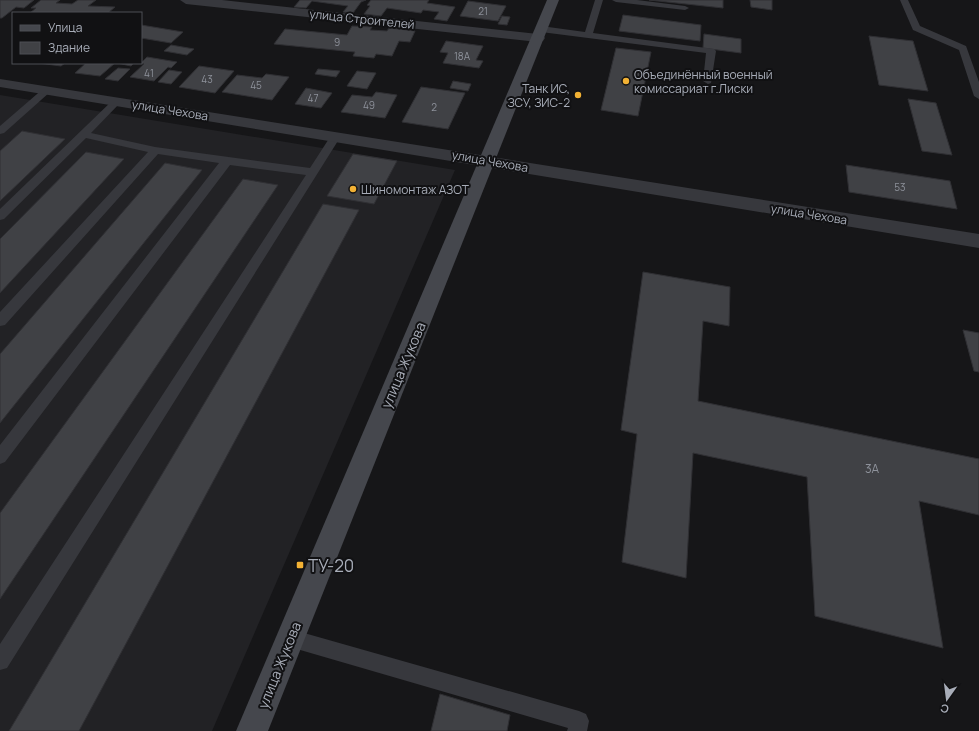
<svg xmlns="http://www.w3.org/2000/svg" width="979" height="731" viewBox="0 0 979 731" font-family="Manrope,sans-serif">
	<rect width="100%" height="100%" fill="#161618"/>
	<!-- built -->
	<polygon fill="#222225" points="0,95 455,170 212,731 0,731"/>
	<!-- building -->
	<g fill="#404145" stroke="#303034">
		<polygon points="0,0 34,0 24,8 16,7 2,18 0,18"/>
		<polygon points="41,0 60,0 56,3 72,4 78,0 96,0 88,6 115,7 108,13 30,13 36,8 31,8"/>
		<polygon points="300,0 366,0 361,2 353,13 343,12 348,6 312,1 306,8 294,7"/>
		<polygon points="371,0 429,0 427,3 455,7 447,21 434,19 439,12 423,10 421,13 387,8 381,16 364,14 370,6 367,5"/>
		<polygon points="649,0 723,0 723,8"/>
		<polygon points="750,0 772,0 772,10 751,7"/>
		<polygon points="468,1 506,6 498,21 460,16"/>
		<polygon points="623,15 701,25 700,41 619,31"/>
		<polygon points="502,16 510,17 507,25 498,24"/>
		<polygon points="141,25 183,32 171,43 141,38"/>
		<polygon points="352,26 372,27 370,30 387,31 389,28 415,31 410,42 399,41 392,56 376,54 374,58 353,56 355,52 274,44 285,29 347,35"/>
		<polygon points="704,34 741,39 741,53 703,48"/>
		<polygon points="869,36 913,41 928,91 879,85"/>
		<polygon points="446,41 483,46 476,60 483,61 479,68 443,63 448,53 440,52"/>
		<polygon points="171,45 194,49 187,55 164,51"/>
		<polygon points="616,48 651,52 638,116 601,110"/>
		<polygon points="147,57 177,62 171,68 168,67 154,81 130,77 144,64 141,63"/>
		<polygon points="38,63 65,63 61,66"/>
		<polygon points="86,63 115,63 100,76 75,73"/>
		<polygon points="117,63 134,63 131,66"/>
		<polygon points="199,66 234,71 215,93 179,87"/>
		<polygon points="118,68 130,69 118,81 105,79"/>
		<polygon points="318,69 340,71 336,77 315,74"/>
		<polygon points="169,70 182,72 171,84 158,82"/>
		<polygon points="357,71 376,73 367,89 347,86"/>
		<polygon points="266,74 289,77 272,100 222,92 237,75 262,78"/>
		<polygon points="453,81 471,84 468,91 450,88"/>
		<polygon points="421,87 465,93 448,129 402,122"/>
		<polygon points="306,88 332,93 321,108 295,104"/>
		<polygon points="376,92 397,95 385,118 341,112 352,95 372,97"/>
		<polygon points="908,99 936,103 952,155 922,151"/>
		<polygon points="22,131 65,139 0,201 0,151"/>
		<polygon points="86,152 124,159 0,293 0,239"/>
		<polygon points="353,154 397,161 374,204 327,196"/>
		<polygon points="165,163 202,170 0,423 0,354"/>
		<polygon points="846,165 950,181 957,209 849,192"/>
		<polygon points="243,179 278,185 0,599 0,513"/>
		<polygon points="323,204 359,210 79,731 9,731"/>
		<polygon points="643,272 730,287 729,326 703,321 698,401 979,459 979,515 919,501 943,648 815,616 807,477 693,453 686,578 622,562 637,434 621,430"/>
		<polygon points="963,330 979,333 979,372 974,371"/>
		<polygon points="440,694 510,715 507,731 431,731"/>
	</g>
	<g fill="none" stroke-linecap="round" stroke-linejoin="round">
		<!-- lane -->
		<g fill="#37383d" fill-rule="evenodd">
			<polygon points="595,0 603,0 593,33 714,49 716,51 711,83 708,84 703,81 706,53 541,32 537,29 541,26 585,32"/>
			<polygon points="612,0 637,0 685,6 689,8 685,10 616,2"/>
			<polygon points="900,0 908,0 920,26 966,46 979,82 979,99 974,96 959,50 913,30"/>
			<polygon points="47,87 52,90 50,92 4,133 0,134 0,126 44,88"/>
			<polygon points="117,98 122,101 120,103 91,133 155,147 310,168 332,134 340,134 341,136 7,668 0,670 0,644 306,175 230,165 5,462 0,464 0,445 219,163 158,154 5,325 0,326 0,312 148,152 86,138 4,219 0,220 0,209 114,99"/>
			<polygon points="290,629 579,711 586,714 589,721 587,731 567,731 568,728 290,647 284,644 281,638 284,632"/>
		</g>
		<!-- street -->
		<g fill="#37383d" fill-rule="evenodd">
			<polygon points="180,0 222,0 538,34 543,35 545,38 543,41 538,42 186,4"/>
			<polygon points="0,79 979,234 979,248 0,87"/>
		</g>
		<!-- secondary -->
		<polygon fill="#45474d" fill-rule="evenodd" points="547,0 559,0 268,731 236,731"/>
	</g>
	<!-- markers -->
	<g fill="#f2b134" stroke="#111113" stroke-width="1.5">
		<circle cx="626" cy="81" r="4"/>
		<circle cx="578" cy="95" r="4"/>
		<circle cx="353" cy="189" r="4"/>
		<rect x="296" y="561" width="8" height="8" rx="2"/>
	</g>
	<g text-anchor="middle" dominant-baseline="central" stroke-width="4" stroke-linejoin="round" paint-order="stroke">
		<!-- far-number labels -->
		<g font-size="10" fill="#8e929b">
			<text x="483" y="11">21</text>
			<text x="337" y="42">9</text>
			<text x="462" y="56">18А</text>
			<text x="149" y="73">41</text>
			<text x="207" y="79">43</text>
			<text x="256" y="85">45</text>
			<text x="313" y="98">47</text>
			<text x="369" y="105">49</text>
			<text x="434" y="107">2</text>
			<text x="900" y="187">53</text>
		</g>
		<!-- far-street labels -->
		<g font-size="12" fill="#a8adb8" stroke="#111113">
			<text transform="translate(362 19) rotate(6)">улица Строителей</text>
			<text transform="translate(170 110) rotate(9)">улица Чехова</text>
			<text transform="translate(490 161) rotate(10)">улица Чехова</text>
			<text transform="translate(809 214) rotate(9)">улица Чехова</text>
		</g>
		<!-- far-poi labels -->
		<g font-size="12" fill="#a8adb8" stroke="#111113" text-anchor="start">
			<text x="634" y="74">Объединённый военный<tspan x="634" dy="14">комиссариат г.Лиски</tspan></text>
			<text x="570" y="88" text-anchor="end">Танк ИС,<tspan x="570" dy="14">ЗСУ, ЗИС-2</tspan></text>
			<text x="361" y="189">Шиномонтаж АЗОТ</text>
		</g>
		<!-- number labels -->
		<g font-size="12" fill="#8e929b">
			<text x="872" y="468">3А</text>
		</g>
		<!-- street labels -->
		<g font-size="14" fill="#a8adb8" stroke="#111113">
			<text transform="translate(403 365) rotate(-67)">улица Жукова</text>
			<text transform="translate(279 665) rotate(-68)">улица Жукова</text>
		</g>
		<!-- near-poi labels -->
		<g font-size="17" fill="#a8adb8" stroke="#111113" text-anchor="start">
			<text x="308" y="565">ТУ-20</text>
		</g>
	</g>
	<!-- legend -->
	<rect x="12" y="12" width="130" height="52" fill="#111113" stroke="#4d4f55"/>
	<rect x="20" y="25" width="20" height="6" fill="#45474d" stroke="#4d4f55"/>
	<text x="48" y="32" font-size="12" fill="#a8adb8">Улица</text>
	<rect x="20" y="42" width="20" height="12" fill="#404145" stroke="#4d4f55"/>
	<text x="48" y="52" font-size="12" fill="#a8adb8">Здание</text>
	<!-- north arrow -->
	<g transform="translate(947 699) rotate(194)" stroke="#111113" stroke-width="3" paint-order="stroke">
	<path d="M0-3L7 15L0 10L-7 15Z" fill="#a8adb8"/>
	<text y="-6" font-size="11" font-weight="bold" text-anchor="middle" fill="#a8adb8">С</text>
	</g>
</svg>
